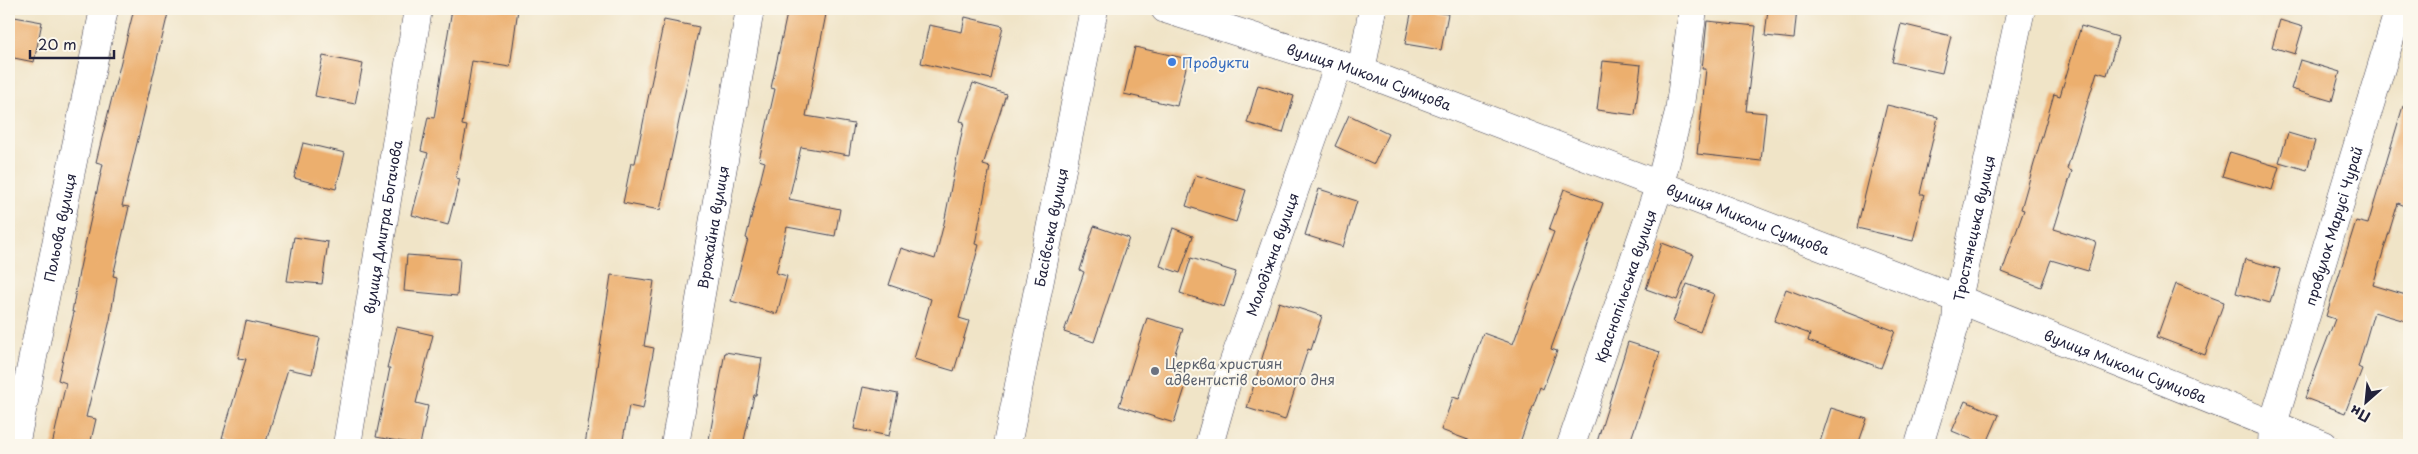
<svg xmlns="http://www.w3.org/2000/svg" width="2418" height="454" viewBox="0 0 2418 454" font-family="'Playpen Sans',sans-serif">
	<rect width="100%" height="100%" fill="#fbf7ec"/>
	<filter id="ink" filterUnits="userSpaceOnUse"><feTurbulence type="fractalNoise" baseFrequency=".02" numOctaves="2"/><feDisplacementMap in="SourceGraphic" scale="10" xChannelSelector="R" yChannelSelector="G"/><feConvolveMatrix kernelMatrix="1 2 1 2 8 2 1 2 1" color-interpolation-filters="sRGB"/></filter>
	<filter id="wash" filterUnits="userSpaceOnUse"><feTurbulence type="fractalNoise" baseFrequency=".0096" numOctaves="4" result="noise"/><feDisplacementMap in="SourceGraphic" scale="20" xChannelSelector="R" yChannelSelector="G"/><feGaussianBlur stdDeviation="1.12" result="paint"/><feColorMatrix in="noise" values="0 0 0 0 0 0 0 0 0 0 0 0 0 0 0 0 0 1.4 0 .05"/><feComposite in="paint" operator="in"/></filter>
	<g filter="url(#wash)">
		<rect width="100%" height="100%" fill="#f0e4c7"/>
		<g id="blocks">
			<!-- building -->
			<g fill="#ecaf6e">
				<polygon points="134,9 169,9 122,206 129,207 113,276 117,277 110,320 86,417 96,419 90,445 52,445 66,383 58,380 74,312 72,312 79,272 103,164 96,162"/>
				<polygon points="452,9 518,9 510,67 472,61 462,125 467,126 456,178 460,179 448,225 412,215 428,153 421,151 428,117 434,118"/>
				<polygon points="788,9 827,9 806,116 854,124 849,155 801,147 789,199 840,209 835,236 787,227 776,273 787,276 777,314 731,301 748,239 746,238 765,162 759,160 775,89 771,88"/>
				<polygon points="1412,9 1448,14 1441,50 1405,44"/>
				<polygon points="1768,9 1797,9 1794,39 1765,36"/>
				<polygon points="9,16 42,22 34,62 9,57"/>
				<polygon points="965,17 1003,26 991,79 921,63 929,25 962,32"/>
				<polygon points="664,20 699,27 660,210 623,203 631,163 635,163"/>
				<polygon points="2280,20 2303,27 2295,54 2272,47"/>
				<polygon points="1707,21 1756,26 1746,111 1766,113 1761,161 1697,154 1706,69 1702,69"/>
				<polygon points="1901,24 1951,36 1942,73 1892,62"/>
				<polygon points="2081,26 2118,37 2107,75 2097,72 2067,169 2072,171 2054,229 2096,242 2088,271 2051,260 2041,287 2002,272 2024,210 2021,209 2054,94 2060,96"/>
				<polygon points="1135,47 1188,59 1177,106 1124,94"/>
				<polygon points="323,56 363,64 355,104 315,96"/>
				<polygon points="2300,60 2340,72 2332,101 2291,89"/>
				<polygon points="1603,61 1641,65 1635,115 1597,110"/>
				<polygon points="973,83 1006,94 983,165 990,167 975,244 979,245 959,318 969,321 954,371 914,359 931,299 889,285 901,248 935,259 944,223 964,122 960,121"/>
				<polygon points="1258,85 1294,96 1283,133 1247,123"/>
				<polygon points="1887,105 1938,117 1920,194 1924,194 1913,241 1857,228"/>
				<polygon points="2403,106 2409,107 2409,192 2405,206 2398,203 2373,285 2409,296 2409,322 2374,312 2358,367 2362,369 2345,413 2305,398 2335,319 2326,316 2356,221 2368,224"/>
				<polygon points="1349,115 1388,134 1374,164 1335,146"/>
				<polygon points="2288,133 2315,141 2307,170 2279,162"/>
				<polygon points="303,143 345,153 336,189 294,178"/>
				<polygon points="2230,152 2279,167 2272,190 2222,176"/>
				<polygon points="1196,175 1246,190 1236,222 1186,206"/>
				<polygon points="1319,189 1357,201 1343,247 1305,235"/>
				<polygon points="1564,189 1603,203 1551,349 1557,351 1543,389 1540,387 1519,445 1482,445 1441,430 1453,397 1459,399 1483,333 1513,344 1554,232 1549,230"/>
				<polygon points="1094,226 1129,238 1094,342 1064,332 1084,272 1080,270"/>
				<polygon points="1173,228 1193,236 1180,273 1160,266"/>
				<polygon points="294,237 328,242 322,284 287,281"/>
				<polygon points="1662,243 1694,255 1677,300 1646,289"/>
				<polygon points="407,255 460,259 457,296 404,291"/>
				<polygon points="1191,258 1236,272 1224,307 1180,293"/>
				<polygon points="2245,259 2280,269 2270,303 2236,293"/>
				<polygon points="611,275 654,281 644,346 654,348 643,409 629,406 622,445 585,445"/>
				<polygon points="1687,284 1714,294 1700,332 1673,322"/>
				<polygon points="2176,284 2224,302 2205,355 2157,337"/>
				<polygon points="1786,289 1895,331 1881,368 1808,341 1810,334 1774,321"/>
				<polygon points="1279,302 1322,316 1311,350 1308,349 1285,420 1247,408"/>
				<polygon points="1147,318 1183,329 1170,368 1189,375 1174,423 1119,406"/>
				<polygon points="246,321 320,338 312,374 288,369 265,445 246,445 222,438 246,359 238,358"/>
				<polygon points="397,327 433,335 416,403 428,406 420,445 376,437 390,368 387,368"/>
				<polygon points="1628,342 1660,352 1649,386 1629,445 1596,445"/>
				<polygon points="725,352 762,358 756,395 754,395 743,445 708,445"/>
				<polygon points="863,387 898,394 889,436 854,429"/>
				<polygon points="1965,401 1999,415 1986,445 1952,431"/>
				<polygon points="1831,408 1867,419 1858,445 1819,445"/>
			</g>
		</g>
	</g>
	<g filter="url(#ink)">
		<use href="#blocks" fill-opacity="0" stroke="#413f50" stroke-width="1"/>
		<g fill="none" stroke-linecap="round" stroke-linejoin="round">
			<defs>
				<g id="minor">
					<path id="s1" d="M1165 9 1361 71 1958 299 2324 445"/>
					<polyline points="1361,71 1373,9"/>
					<path id="s2" d="M15 445 104 9"/>
					<path id="s3" d="M347 445 418 9"/>
					<path id="s4" d="M675 445 750 9"/>
					<path id="s5" d="M1007 445 1094 9"/>
					<path id="s6" d="M1209 445 1227 381 1339 64"/>
					<path id="s7" d="M1571 445 1660 184 1679 112 1693 9"/>
					<path id="s8" d="M1919 445 1956 322 1958 299 2021 9"/>
					<path id="s9" d="M2272 445 2273 424 2399 9"/>
				</g>
			</defs>
			<!-- minor casing -->
			<use href="#minor" stroke="#413f50" stroke-width="29"/>
			<!-- minor -->
			<use href="#minor" stroke="#fff" stroke-width="28"/>
		</g>
	</g>
	<!-- markers -->
	<circle fill="#3f7fe0" stroke="#fbf7ec" stroke-width="2" cx="1172" cy="62" r="5"/>
	<circle fill="#6b7280" stroke="#fbf7ec" stroke-width="2" cx="1155" cy="371" r="5"/>
	<g text-anchor="middle" dominant-baseline="central" stroke-width="4" stroke-linejoin="round" paint-order="stroke">
		<!-- shop labels -->
		<g font-size="14" fill="#366cbe" stroke="#fbf7ec" text-anchor="start">
			<text x="1182" y="62">Продукти</text>
		</g>
		<!-- street labels -->
		<g font-size="14" fill="#22223b" stroke="#fbf7ec">
			<text stroke="none"><textPath href="#s1" startOffset="215">вулиця Миколи Сумцова</textPath></text>
			<text stroke="none"><textPath href="#s1" startOffset="620">вулиця Миколи Сумцова</textPath></text>
			<text stroke="none"><textPath href="#s2" startOffset="222">Польова вулиця</textPath></text>
			<text stroke="none"><textPath href="#s3" startOffset="221">вулиця Дмитра Богачова</textPath></text>
			<text stroke="none"><textPath href="#s4" startOffset="221">Врожайна вулиця</textPath></text>
			<text stroke="none"><textPath href="#s5" startOffset="222">Басівська вулиця</textPath></text>
			<text stroke="none"><textPath href="#s9" startOffset="228">провулок Марусі Чурай</textPath></text>
			<text stroke="none"><textPath href="#s8" startOffset="224">Тростянецька вулиця</textPath></text>
			<text stroke="none"><textPath href="#s6" startOffset="201">Молодіжна вулиця</textPath></text>
			<text stroke="none"><textPath href="#s7" startOffset="168">Краснопільська вулиця</textPath></text>
			<text stroke="none"><textPath href="#s1" startOffset="1025">вулиця Миколи Сумцова</textPath></text>
		</g>
		<!-- worship labels -->
		<g font-size="14" fill="#5b616d" stroke="#fbf7ec" text-anchor="start">
			<text x="1165" y="363">Церква християн<tspan x="1165" dy="16">адвентистів сьомого дня</tspan></text>
		</g>
	</g>
	<!-- margin -->
	<rect width="2418" height="454" fill="none" stroke="#fbf7ec" stroke-width="30"/>
	<!-- north arrow -->
	<g transform="translate(2366 402) rotate(207)" stroke="#fbf7ec" stroke-width="4" paint-order="stroke">
	<path d="M0-4L9 19L0 12L-9 19Z" fill="#22223b"/>
	<text y="-8" font-size="14" font-weight="bold" text-anchor="middle" fill="#22223b">Пн</text>
	</g>
	<!-- scale -->
	<path d="M30 50v8h84v-8" fill="none" stroke="#22223b" stroke-width="2.5"/>
	<text x="38" y="50" font-size="15" fill="#22223b" stroke="#fbf7ec" stroke-width="4" paint-order="stroke">20 m</text>
</svg>
